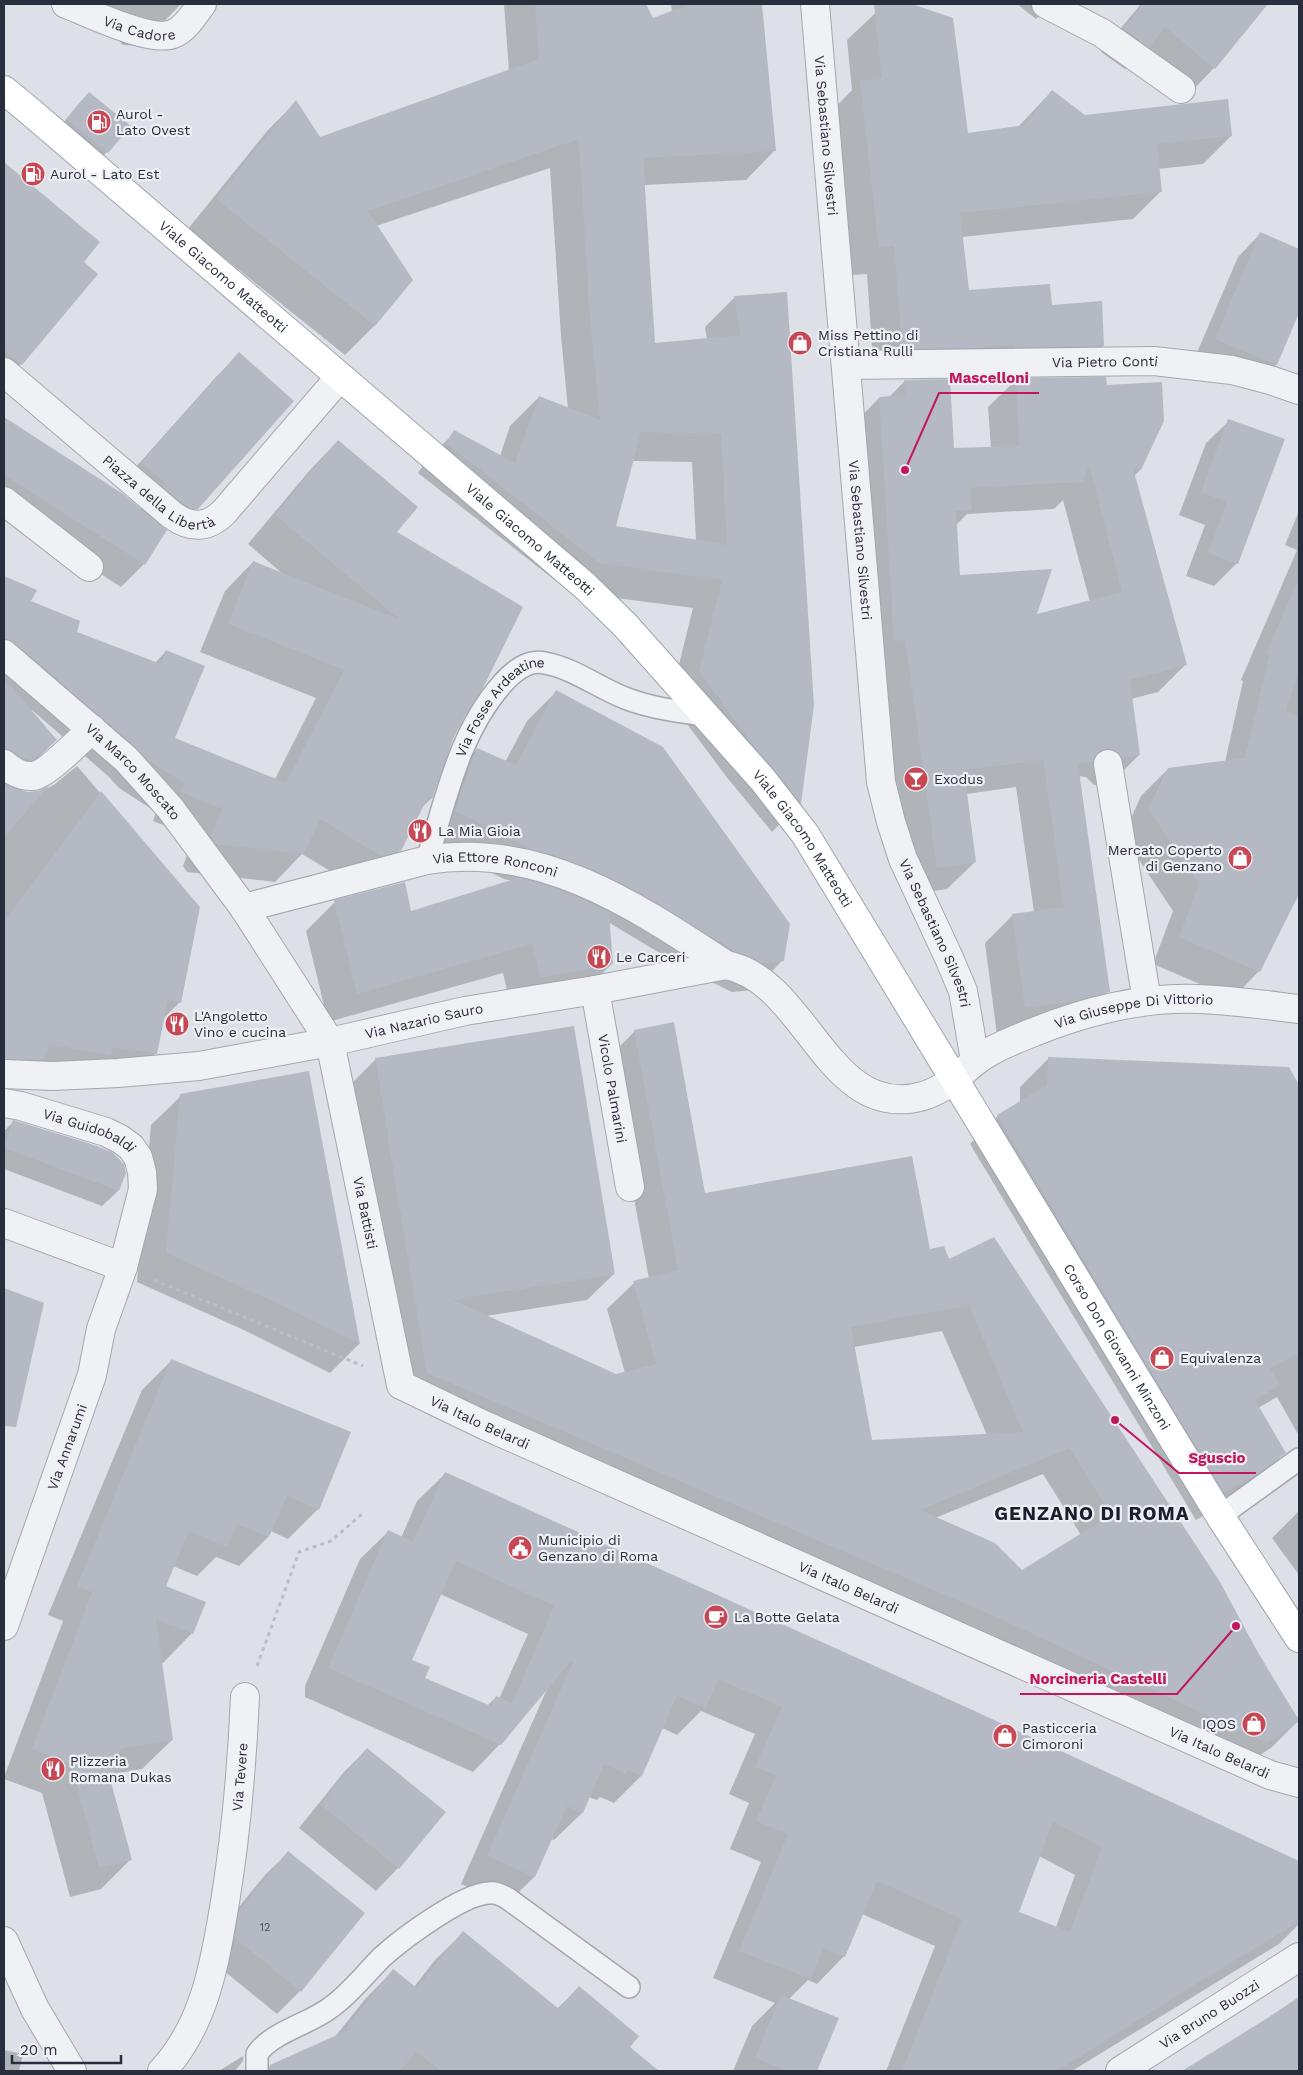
<svg xmlns="http://www.w3.org/2000/svg" width="1303" height="2075" viewBox="0 0 1303 2075" font-family="'Work Sans',sans-serif">
	<rect width="100%" height="100%" fill="#dde0e6"/>
	<!-- shadow -->
	<g fill="#0003" fill-rule="evenodd">
		<polygon points="83,4 181,4 140,46 123,45"/>
		<path d="M504 4H609L610 9 628 4H644L653 20 672 12 671 4H761L775 150 746 180 644 185 654 344 707 339 705 327 734 298 785 293 813 705 800 803 772 832 725 775 670 701 693 608 570 592 418 473 426 461 455 432 500 456 510 426 539 397 568 409 561 336 550 168 376 226 411 280 374 326 345 355 188 229 268 130 296 102 320 138 509 71ZM632 461 692 462 696 541 615 527Z"/>
		<polygon points="885,4 908,4 952,19 967,134 1018,127 1052,91 1085,116 1231,136 1203,164 1158,169 1161,191 1133,219 962,237 968,291 1051,306 1103,346 1075,374 874,376 867,274 851,275 833,110 852,90 847,40"/>
		<polygon points="1017,4 1051,4 1036,19"/>
		<polygon points="1141,4 1256,4 1262,9 1214,68 1192,91 1143,50 1125,69 1101,52"/>
		<polygon points="81,101 107,152 100,159 60,127"/>
		<polygon points="4,164 98,242 82,262 96,274 21,364 4,382"/>
		<polygon points="1260,234 1299,250 1299,310 1276,365 1253,387 1193,362 1238,257"/>
		<polygon points="239,354 197,508 174,531 160,526 165,530 144,564 121,587 4,512 4,419 122,495 140,510 143,506 119,486 216,377"/>
		<path d="M1016 380 1106 386 1140 470 1134 476 1185 665 1158 692 1131 699 1139 755 1111 783 1094 785 1086 777 1078 776 1108 991 1080 1019 997 1035 985 943 1012 916 1034 912 1016 787 966 794 975 862 947 889 909 895 877 668 852 426 879 398 889 397 905 381 953 450 991 448 988 407ZM1063 500 1090 602 1035 616 959 576 956 525 967 514 1054 509Z"/>
		<polygon points="1229,421 1237,563 1214,586 1186,576 1205,525 1179,515 1206,443"/>
		<polygon points="338,441 395,533 464,716 452,739 431,799 420,809 400,850 371,879 352,884 302,854 275,882 187,872 183,866 194,837 153,821 156,812 119,788 108,776 32,710 31,711 56,740 27,769 5,785 11,789 34,793 44,790 55,784 77,766 198,907 180,1002 163,1019 156,1053 128,1082 4,1088 4,577 35,590 29,602 76,633 155,663 166,651 174,739 275,779 316,698 200,652 225,591 253,562 283,574 248,544 310,470"/>
		<polygon points="1299,511 1299,879 1288,913 1259,971 1233,998 1153,964 1173,911 1123,836 1141,796 1168,769 1225,762 1243,681 1241,680 1297,550 1285,545"/>
		<polygon points="556,692 783,960 753,990 732,992 693,973 608,922 612,964 582,993 511,1007 503,973 328,1022 306,931 335,902 410,912 513,881 504,879 426,840 448,779 477,749 505,762 527,721"/>
		<path d="M635 1031 704 1194 929 1251 949 1261 1254 1649 1299 1720 1272 1747 1240 1769 401 1400 349 1086 376 1059 614 1274 587 1300 486 1316 616 1376 625 1373 607 1309 634 1283 649 1279 608 1058ZM942 1331 987 1435 871 1442 854 1347ZM1043 1474 1081 1535 1022 1572 935 1518Z"/>
		<polygon points="1049,1058 1288,1069 1299,1088 1299,1261 1185,1328 1204,1361 1299,1310 1299,1436 1277,1397 1258,1408 1284,1453 1256,1481 1227,1502 1196,1520 970,1144 998,1116 1020,1103 1020,1087"/>
		<polygon points="308,1072 359,1344 330,1373 246,1331 137,1282 151,1125 181,1096"/>
		<polygon points="13,1122 118,1191 102,1206 4,1169 4,1131"/>
		<polygon points="4,1290 43,1303 24,1385 4,1422"/>
		<polygon points="172,1360 318,1509 288,1539 271,1531 268,1537 239,1566 216,1557 197,1576 173,1566 164,1587 192,1633 163,1663 161,1662 172,1740 142,1769 112,1774 110,1782 131,1859 101,1889 70,1897 42,1793 4,1779 4,1777 63,1621 48,1615 142,1390"/>
		<path d="M445 1474 1094 1767 1299 1863V1924L1279 1944 1072 2071H886L935 1946 862 1914 844 1956 817 1984 808 1980 788 2000 837 2019 816 2071H733L752 2026 775 2003 713 1978 761 1862 730 1849 749 1803 729 1794 755 1734 701 1711 677 1735 662 1728 641 1776 614 1803 600 1797 597 1800 589 1797 582 1813 554 1840 551 1839 534 1877 507 1904 461 1884 547 1689 500 1744 473 1772 305 1697V1686L360 1559 388 1532 401 1538 417 1501ZM440 1594 528 1634 499 1699 496 1697 487 1706 424 1678 411 1661ZM1039 1856 1075 1875 1056 1927 1017 1913Z"/>
		<polygon points="1299,1511 1299,1575 1272,1538"/>
		<polygon points="367,1749 398,1868 376,1891 299,1828 344,1772"/>
		<polygon points="288,1853 300,1991 277,2014 212,1961 217,1934 265,1875"/>
		<polygon points="463,1933 557,2009 579,1987 628,2047 657,2071 265,2071 270,2066 334,2038 366,1998 393,1971 414,1987 435,1960"/>
		<polygon points="1299,1998 1298,2071 1184,2071 1266,2020"/>
		<polygon points="4,2050 23,2054 19,2071 4,2071"/>
		<polygon points="243,2056 243,2061 235,2071 219,2071"/>
	</g>
	<!-- building -->
	<g fill="#b5b9c3" fill-rule="evenodd">
		<path d="M535 4H646L653 18 690 4H762L776 151 643 158 655 343 740 335 734 296 787 292 814 705 801 804 754 746 699 671 722 580 599 563 446 443 454 430 515 463 539 396 600 420 589 306 579 139 368 211 413 280 375 326 216 199 296 100 320 137 539 59ZM641 432 721 434 727 545 616 526Z"/>
		<polygon points="874,4 912,4 953,18 968,133 1025,125 1052,90 1085,115 1228,99 1232,136 1157,144 1162,192 960,213 969,290 1050,284 1052,305 1102,301 1104,346 1014,347 1014,345 973,348 902,349 894,246 879,248 860,81 882,78"/>
		<polygon points="1137,4 1268,4 1215,69 1165,27 1149,47 1123,29 1141,7"/>
		<polygon points="89,92 131,126 108,153 66,119"/>
		<polygon points="4,162 100,242 84,262 98,274 22,365 4,350"/>
		<polygon points="1260,232 1299,249 1299,313 1277,365 1215,339"/>
		<polygon points="239,352 294,401 198,509 191,508 181,502 162,486 165,483 141,463"/>
		<path d="M1106 377 1107 385 1162 382 1164 421 1141 470 1133 468 1187 665 1130 680 1140 755 1122 758 1114 750 1106 749 1098 752 1093 762 1078 764 1110 992 1075 1001 1025 1008 1012 914 1064 907 1043 760 964 770 976 862 937 868 905 640 894 641 879 397 905 395 904 380 950 379 954 448 1019 446 1016 378ZM1089 465 1122 592 1037 614 1052 569 960 575 956 511H972L970 488 1083 482Z"/>
		<polygon points="4,417 123,494 167,530 145,565 4,475"/>
		<polygon points="1228,419 1285,439 1238,564 1208,553 1227,502 1201,492"/>
		<polygon points="338,440 418,507 397,532 523,607 482,690 465,716 453,739 432,799 428,797 401,851 381,856 320,819 304,854 216,844 211,837 222,809 181,792 184,783 147,759 136,747 14,642 4,639 4,576 37,590 31,601 80,621 77,632 161,664 166,650 205,666 175,738 286,783 344,670 228,624 253,561 399,619 275,515"/>
		<polygon points="1299,578 1299,670 1286,711 1299,717 1299,894 1260,972 1179,937 1199,884 1148,809 1168,768 1245,758 1269,655 1266,654"/>
		<polygon points="4,678 57,740 32,760 24,759 8,749 4,749"/>
		<polygon points="556,690 663,747 790,924 784,961 762,963 750,958 723,944 628,887 591,869 553,855 533,850 455,811 477,748 516,765"/>
		<polygon points="4,783 27,792 38,791 49,786 4,837"/>
		<polygon points="101,791 200,907 181,1003 168,1000 157,1054 113,1047 111,1056 49,1044 44,1060 4,1059 4,922"/>
		<polygon points="518,878 543,884 579,898 609,912 613,964 540,978 532,944 357,994 334,900 405,882 411,911"/>
		<path d="M674 1022 705 1193 912 1156 930 1249 944 1246 949 1259 994 1237 1220 1582 1256 1649 1299 1721 1267 1743 996 1617 427 1373 375 1058 574 1026 615 1274 453 1300 616 1374 656 1364 633 1281 678 1270 634 1030ZM969 1305 1023 1432 872 1440 851 1327ZM1070 1448 1111 1515 1022 1570 995 1543 920 1510Z"/>
		<polygon points="1048,1057 1289,1067 1299,1085 1299,1353 1270,1368 1280,1385 1255,1400 1286,1453 1257,1474 1224,1493 997,1115 1047,1085"/>
		<polygon points="309,1071 360,1344 275,1302 166,1253 180,1094"/>
		<polygon points="13,1120 88,1143 112,1152 124,1164 126,1173 119,1191 4,1148"/>
		<polygon points="4,1288 44,1303 16,1427 4,1426"/>
		<polygon points="171,1359 351,1432 319,1510 287,1496 269,1537 237,1524 227,1547 189,1531 166,1586 206,1602 193,1634 156,1619 173,1740 121,1748 111,1782 132,1860 99,1868 71,1764 32,1749 92,1592 77,1586"/>
		<path d="M445 1472 968 1708 1299 1861V1922L1186 1990 1057 2071H902L962 1919 877 1881 845 1957 823 1948 811 1979 739 1951 788 1834 756 1821 776 1775 755 1767 782 1707 718 1679 706 1708 677 1696 642 1776 628 1770 626 1774 604 1764 583 1813 567 1806 535 1877 487 1856 573 1662 571 1661 501 1745 328 1668 388 1530 413 1542ZM456 1561 554 1606 512 1703 496 1696 491 1706 425 1678 430 1667 412 1660ZM1053 1822 1102 1847 1070 1932 1019 1912Z"/>
		<polygon points="367,1748 446,1812 399,1869 320,1804"/>
		<polygon points="288,1851 365,1913 301,1992 235,1938 239,1910"/>
		<polygon points="463,1931 559,2009 579,1986 639,2036 630,2047 659,2071 441,2071 416,2052 400,2071 269,2071 270,2065 348,2030 346,2028 393,1969 417,1988"/>
		<polygon points="781,1995 839,2018 817,2071 786,2071 755,2058"/>
		<polygon points="1299,1997 1299,2071 1182,2071 1266,2019"/>
	</g>
	<g fill="none" stroke-linecap="round" stroke-linejoin="round">
		<defs>
			<g id="service">
				<path id="s1" d="M427 860C446 799 459 732 503 683 514 671 528 659 545 663 573 668 599 688 625 698 650 708 677 711 703 715"/>
				<polyline points="1220,1516 1299,1459"/>
				<path d="M257 2071V2054C272 2032 309 2024 330 2008 350 1994 365 1974 382 1957 402 1939 462 1894 489 1893 496 1892 501 1895 507 1898L629 1987"/>
			</g>
			<g id="minor">
				<path id="s2" d="M66 4C90 13 150 43 173 34 186 29 194 14 202 4"/>
				<path id="s3" d="M815 4 881 782 891 822 903 859 949 958 963 991 975 1060"/>
				<polyline points="1046,4 1102,33 1181,89"/>
				<path id="s4" d="M847 365 1154 361 1232 370 1270 380 1299 390"/>
				<path id="s5" d="M4 372 172 515C191 529 208 528 224 512L340 377"/>
				<polyline points="4,501 89,567"/>
				<path id="s6" d="M4 654 126 759 170 808 244 908 330 1042 401 1385 484 1425 1270 1775 1299 1783"/>
				<path d="M4 764C11 771 23 777 33 776 46 775 81 739 92 729"/>
				<polyline points="1108,764 1147,1001"/>
				<path id="s7" d="M244 908 427 860C540 841 636 906 726 965"/>
				<path id="s8" d="M595 990 630 1187"/>
				<path id="s9" d="M4 1074 53 1076 118 1073 199 1066 330 1042 465 1011 595 990 726 965C807 980 828 1123 923 1096 934 1093 944 1086 954 1081"/>
				<path id="s10" d="M4 1103 21 1106 106 1132 120 1139 131 1147 138 1157 142 1172 143 1189 123 1267 101 1329 92 1375 4 1626"/>
				<polyline points="4,1223 123,1267"/>
				<polyline points="4,1941 35,2009 72,2071"/>
				<path id="s11" d="M162 2071C205 2025 215 1962 225 1902 236 1834 242 1766 245 1697"/>
				<path id="s12" d="M1120 2071 1299 1957"/>
			</g>
			<g id="tertiary">
				<path id="s13" d="M954 1081C978 1054 1001 1045 1034 1032 1086 1011 1140 997 1197 999 1231 1000 1265 1005 1299 1009"/>
			</g>
			<g id="primary">
				<path id="s14" d="M4 90 26 108 585 586 625 625 763 780 805 834 1220 1516 1299 1638"/>
			</g>
		</defs>
		<!-- service casing -->
		<use href="#service" stroke="#a3a7b0" stroke-width="24"/>
		<!-- minor casing -->
		<use href="#minor" stroke="#a3a7b0" stroke-width="30"/>
		<!-- tertiary casing -->
		<use href="#tertiary" stroke="#a3a7b0" stroke-width="30"/>
		<!-- primary casing -->
		<use href="#primary" stroke="#9da4b1" stroke-width="30"/>
		<!-- path -->
		<g stroke="#bcbec5" stroke-width="3" stroke-dasharray="4 4" stroke-linecap="butt">
			<polyline points="154,1280 363,1366"/>
			<polyline points="257,1666 299,1552 331,1541 362,1514"/>
		</g>
		<!-- service -->
		<use href="#service" stroke="#f0f1f5" stroke-width="21"/>
		<!-- minor -->
		<use href="#minor" stroke="#f0f1f5" stroke-width="28"/>
		<!-- tertiary -->
		<use href="#tertiary" stroke="#f0f1f5" stroke-width="28"/>
		<!-- primary -->
		<use href="#primary" stroke="#fff" stroke-width="28"/>
	</g>
	<!-- icons -->
	<defs>
		<symbol id="fuel-disc" viewBox="-11 -11 22 22"><circle r="9.5" fill="#c74754" stroke="#edeff4"/><path d="M-5.5-6h7V0h2V4h1.3V-2.5L3-4.5l.8-.8L6-3V5H2.5V1h-1V6h-7ZM-4.2-4.7v3.2H.2V-4.7Z" fill="#fff"/></symbol>
		<symbol id="shop-disc" viewBox="-11 -11 22 22"><circle r="9.5" fill="#c74754" stroke="#edeff4"/><path d="M-5-2.5h2.3a2.7 3.5 0 0 1 5.4 0H5L5.5 6h-11ZM-1.5-2.5h3a1.5 2.3 0 0 0-3 0Z" fill="#fff"/></symbol>
		<symbol id="bar-disc" viewBox="-11 -11 22 22"><circle r="9.5" fill="#c74754" stroke="#edeff4"/><path d="M-6-5H6L.8 .8V4.5H3.5V6h-7V4.5H-.8V.8Z" fill="#fff"/></symbol>
		<symbol id="restaurant-disc" viewBox="-11 -11 22 22"><circle r="9.5" fill="#c74754" stroke="#edeff4"/><path d="M-5-6h1v4h1v-4h1v4h1v-4h1v5L-1.5 .5V6h-2V.5L-5-1ZM5-6V6H3V1.5H1.5Q1.5-4 5-6Z" fill="#fff"/></symbol>
		<symbol id="civic-disc" viewBox="-11 -11 22 22"><circle r="9.5" fill="#c74754" stroke="#edeff4"/><path d="M-.6-6.5H3V-4.5H.6V-3L4-1V1h2V6H-6V1h2V-1L-.6-3ZM-1.2 2.5V6h2.4V2.5Z" fill="#fff"/></symbol>
		<symbol id="cafe-disc" viewBox="-11 -11 22 22"><circle r="9.5" fill="#c74754" stroke="#edeff4"/><path d="M-5.5-4.5H6V0H3Q3 3.5 0 3.5H-2.5Q-5.5 3.5-5.5 0ZM3-3.2v2h1.7v-2ZM-6 4.5H4V6H-6Z" fill="#fff"/></symbol>
	</defs>
	<g fill-rule="evenodd">
		<use href="#fuel-disc" x="85" y="108" width="28" height="28"/>
		<use href="#fuel-disc" x="19" y="160" width="28" height="28"/>
		<use href="#shop-disc" x="786" y="329" width="28" height="28"/>
		<use href="#bar-disc" x="902" y="765" width="28" height="28"/>
		<use href="#restaurant-disc" x="406" y="817" width="28" height="28"/>
		<use href="#shop-disc" x="1226" y="844" width="28" height="28"/>
		<use href="#restaurant-disc" x="585" y="943" width="28" height="28"/>
		<use href="#restaurant-disc" x="163" y="1010" width="28" height="28"/>
		<use href="#shop-disc" x="1148" y="1344" width="28" height="28"/>
		<use href="#civic-disc" x="506" y="1534" width="28" height="28"/>
		<use href="#cafe-disc" x="702" y="1603" width="28" height="28"/>
		<use href="#shop-disc" x="1240" y="1710" width="28" height="28"/>
		<use href="#shop-disc" x="991" y="1722" width="28" height="28"/>
		<use href="#restaurant-disc" x="39" y="1755" width="28" height="28"/>
	</g>
	<g text-anchor="middle" dominant-baseline="central" stroke-width="4.5" stroke-linejoin="round" paint-order="stroke">
		<!-- number labels -->
		<g font-size="11" fill="#4b515e">
			<text x="265" y="1927">12</text>
		</g>
		<!-- street labels -->
		<g font-size="14" fill="#282e3c" stroke="#edeff4">
			<text stroke="none"><textPath href="#s2" startOffset="78">Via Cadore</textPath></text>
			<text stroke="none"><textPath href="#s3" startOffset="132">Via Sebastiano Silvestri</textPath></text>
			<text stroke="none"><textPath href="#s14" startOffset="288">Viale Giacomo Matteotti</textPath></text>
			<text stroke="none"><textPath href="#s4" startOffset="258">Via Pietro Conti</textPath></text>
			<text stroke="none"><textPath href="#s5" startOffset="199">Piazza della Libertà</textPath></text>
			<text stroke="none"><textPath href="#s14" startOffset="692">Viale Giacomo Matteotti</textPath></text>
			<text stroke="none"><textPath href="#s3" startOffset="538">Via Sebastiano Silvestri</textPath></text>
			<text stroke="none"><textPath href="#s1" startOffset="176">Via Fosse Ardeatine</textPath></text>
			<text stroke="none"><textPath href="#s6" startOffset="175">Via Marco Moscato</textPath></text>
			<text stroke="none"><textPath href="#s14" startOffset="1098">Viale Giacomo Matteotti</textPath></text>
			<text stroke="none"><textPath href="#s7" startOffset="258">Via Ettore Ronconi</textPath></text>
			<text stroke="none"><textPath href="#s3" startOffset="942">Via Sebastiano Silvestri</textPath></text>
			<text stroke="none"><textPath href="#s13" startOffset="198">Via Giuseppe Di Vittorio</textPath></text>
			<text stroke="none"><textPath href="#s9" startOffset="425">Via Nazario Sauro</textPath></text>
			<text stroke="none"><textPath href="#s8" startOffset="100">Vicolo Palmarini</textPath></text>
			<text stroke="none"><textPath href="#s10" startOffset="90">Via Guidobaldi</textPath></text>
			<text stroke="none"><textPath href="#s6" startOffset="685">Via Battisti</textPath></text>
			<text stroke="none"><textPath href="#s14" startOffset="1696">Corso Don Giovanni Minzoni</textPath></text>
			<text stroke="none"><textPath href="#s6" startOffset="948">Via Italo Belardi</textPath></text>
			<text transform="translate(67 1447) rotate(-70)">Via Annarumi</text>
			<text stroke="none"><textPath href="#s6" startOffset="1352">Via Italo Belardi</textPath></text>
			<text stroke="none"><textPath href="#s6" startOffset="1758">Via Italo Belardi</textPath></text>
			<text stroke="none"><textPath href="#s11" startOffset="309">Via Tevere</textPath></text>
			<text stroke="none"><textPath href="#s12" startOffset="106">Via Bruno Buozzi</textPath></text>
		</g>
		<!-- poi labels -->
		<g font-size="14" fill="#282e3c" stroke="#edeff4" text-anchor="start">
			<text x="116" y="114">Aurol -<tspan x="116" dy="16">Lato Ovest</tspan></text>
			<text x="50" y="174">Aurol - Lato Est</text>
			<text x="818" y="335">Miss Pettino di<tspan x="818" dy="16">Cristiana Rulli</tspan></text>
			<text x="934" y="779">Exodus</text>
			<text x="438" y="831">La Mia Gioia</text>
			<text x="1222" y="850" text-anchor="end">Mercato Coperto<tspan x="1222" dy="16">di Genzano</tspan></text>
			<text x="616" y="957">Le Carceri</text>
			<text x="194" y="1016">L'Angoletto<tspan x="194" dy="16">Vino e cucina</tspan></text>
			<text x="1180" y="1358">Equivalenza</text>
			<text x="538" y="1540">Municipio di<tspan x="538" dy="16">Genzano di Roma</tspan></text>
			<text x="734" y="1617">La Botte Gelata</text>
			<text x="1236" y="1724" text-anchor="end">IQOS</text>
			<text x="1022" y="1728">Pasticceria<tspan x="1022" dy="16">Cimoroni</tspan></text>
			<text x="70" y="1761">PIizzeria<tspan x="70" dy="16">Romana Dukas</tspan></text>
		</g>
		<!-- district labels -->
		<g font-size="19" font-weight="bold" letter-spacing="1" fill="#1a1f2d" stroke="#edeff4">
			<text x="1092" y="1513">GENZANO DI ROMA</text>
		</g>
	</g>
	<!-- callouts -->
	<path fill="none" stroke="#c2185b" stroke-width="2" d="M905 470L939 393H1039M1115 1420L1179 1473H1256M1236 1626L1177 1694H1020"/>
	<g fill="#c2185b" stroke="#edeff4" stroke-width="2">
		<circle cx="905" cy="470" r="5"/>
		<circle cx="1115" cy="1420" r="5"/>
		<circle cx="1236" cy="1626" r="5"/>
	</g>
	<g font-size="15" text-anchor="middle" font-weight="bold" fill="#c2185b" stroke="#edeff4" stroke-width="4.5" stroke-linejoin="round" paint-order="stroke">
		<text x="989" y="383">Mascelloni</text>
		<text x="1217" y="1463">Sguscio</text>
		<text x="1098" y="1684">Norcineria Castelli</text>
	</g>
	<!-- border -->
	<rect width="1303" height="2075" fill="none" stroke="#282e3c" stroke-width="10"/>
	<!-- scale -->
	<path d="M12 2055v8h109v-8" fill="none" stroke="#282e3c" stroke-width="2.5"/>
	<text x="20" y="2055" font-size="15" fill="#282e3c" stroke="#edeff4" stroke-width="4" paint-order="stroke">20 m</text>
</svg>
